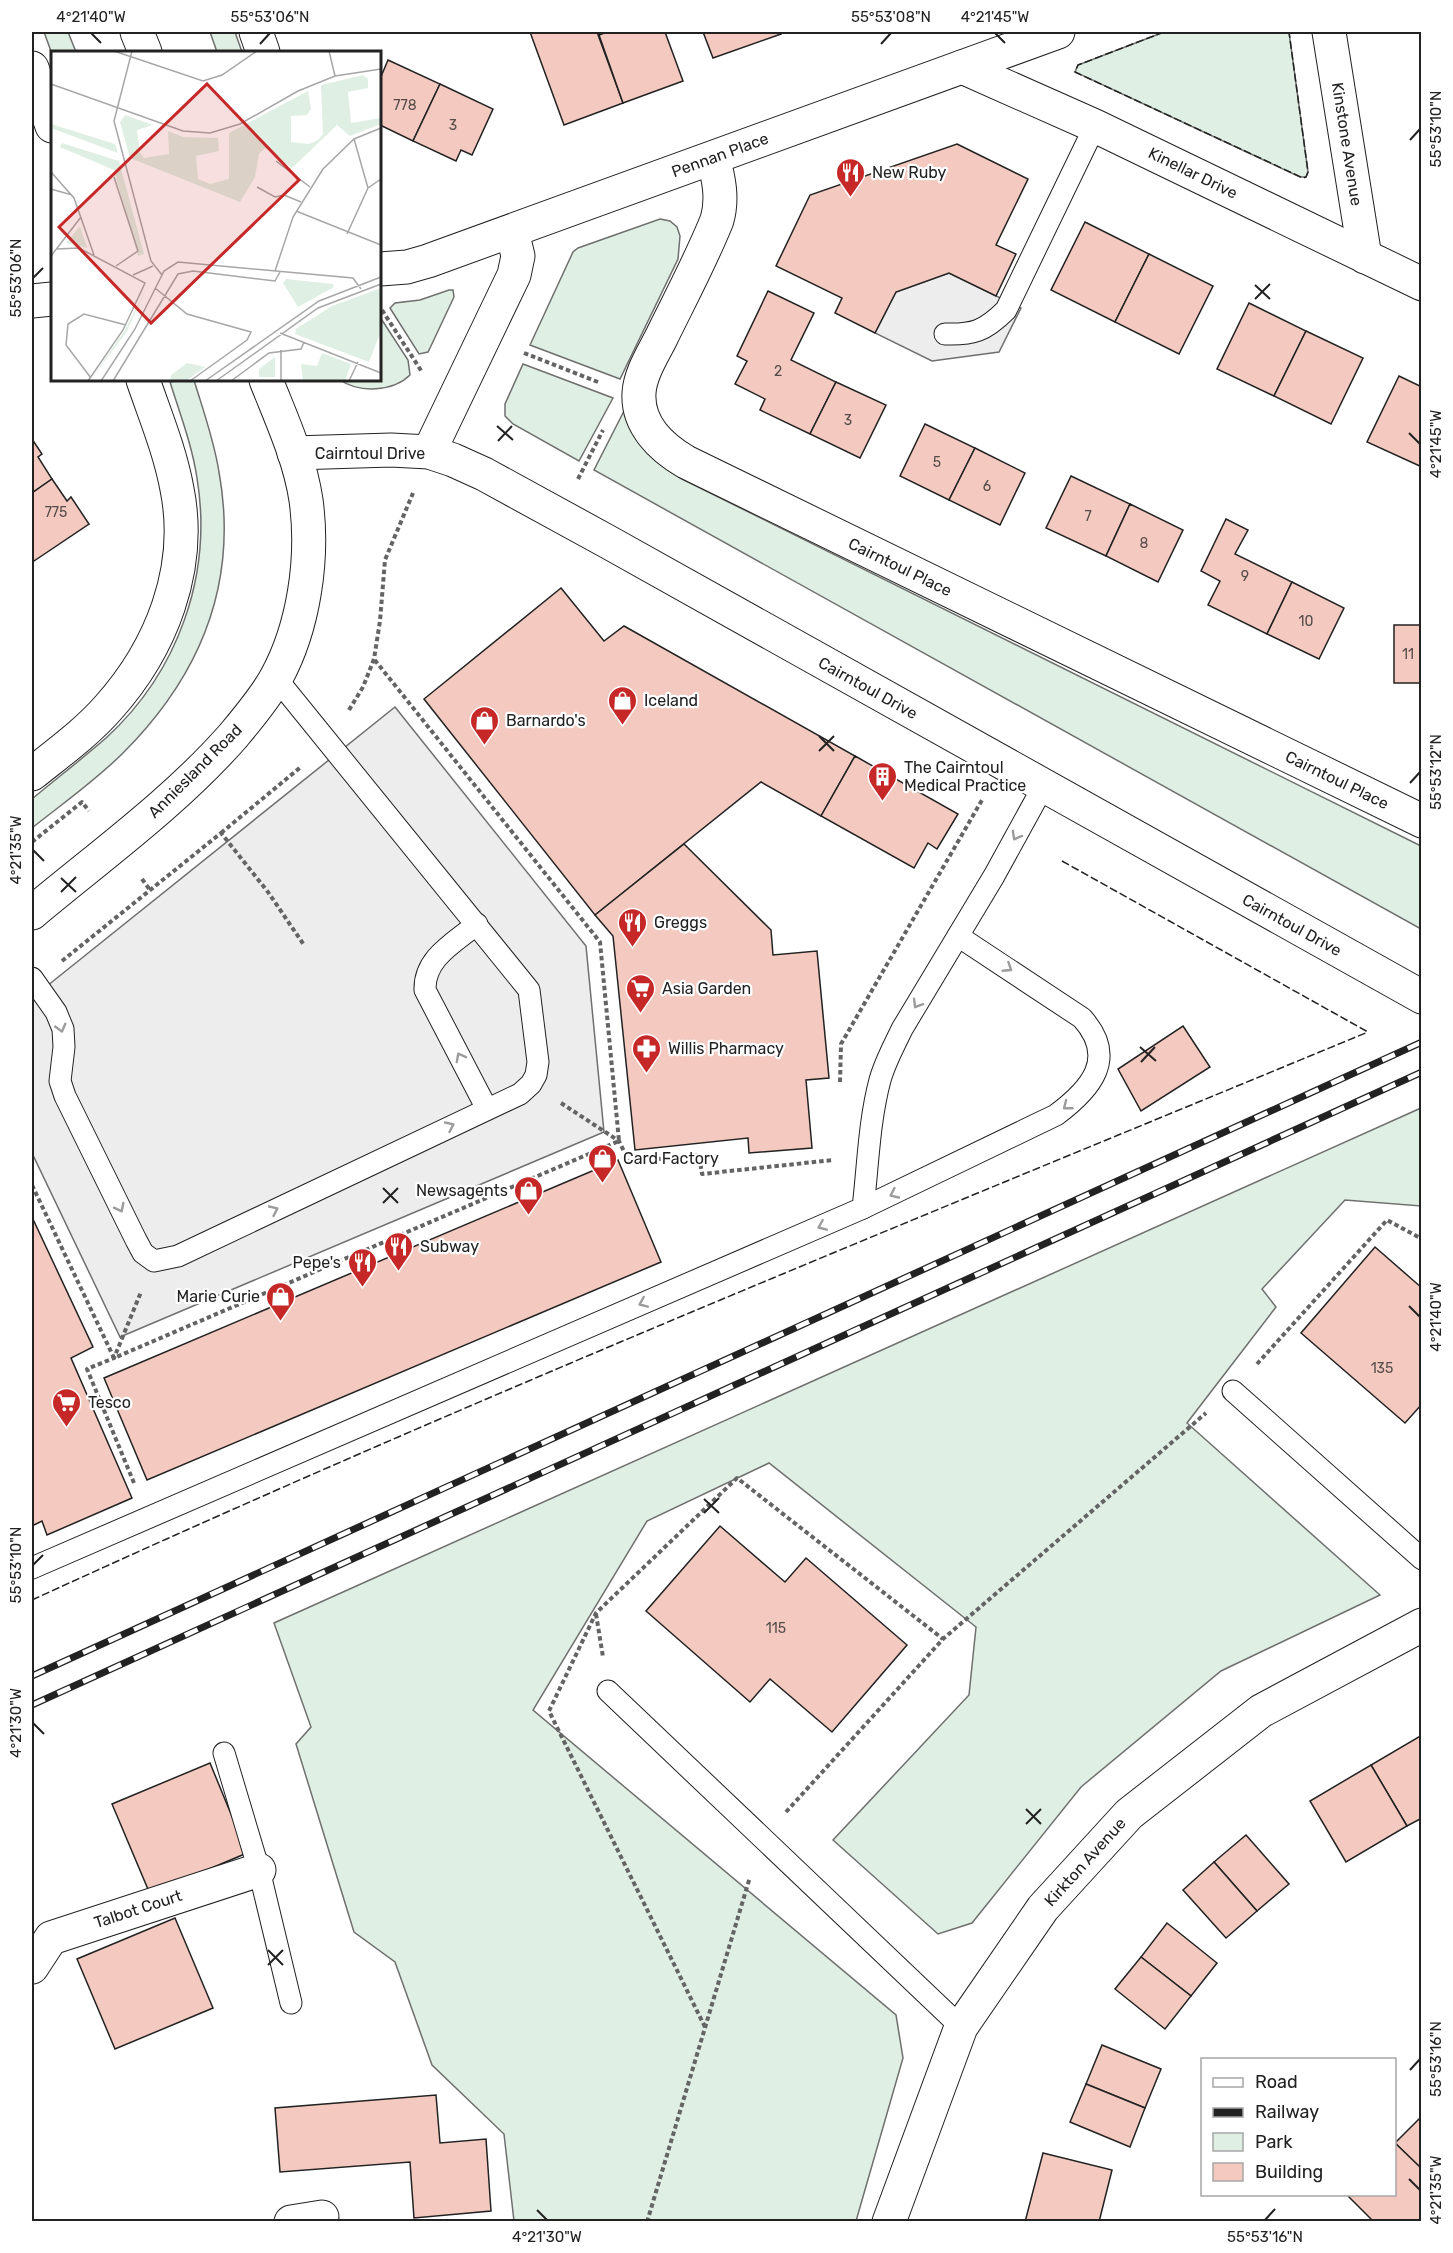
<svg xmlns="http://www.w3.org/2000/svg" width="1453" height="2253" viewBox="0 0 1453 2253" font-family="Rubik,sans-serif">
	<rect width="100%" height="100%" fill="#fff"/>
	<!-- green -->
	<g fill="#e0efe3" stroke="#6f6f6f" stroke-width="1.5">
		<polygon points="44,32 68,32 76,52 52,52 52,54"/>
		<polygon points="210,32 235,32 242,52 217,52"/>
		<polygon points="1164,32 1289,32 1308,172 1306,177 1300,177 1075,72 1078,65"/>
		<polygon points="660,219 670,221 677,227 680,236 678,259 620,379 530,345 573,252 578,248"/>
		<polygon points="449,290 453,290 454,297 430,348 428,352 419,354 390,308 395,303 420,300"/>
		<path d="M380 317 408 360 410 375C393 392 359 393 340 380H380Z"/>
		<polygon points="523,364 613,398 579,461 513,424 505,416 505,404"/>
		<path d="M178 380H194C203 410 214 440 219 472 239 583 201 675 123 753 95 781 62 804 32 828V799C56 779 82 759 106 738 178 672 213 575 197 478 192 445 180 414 170 382Z"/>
		<path d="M624 411C633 444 653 462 682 479L1421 846V929L594 470Z"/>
		<polygon points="1421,1108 1421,1206 1345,1200 1262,1289 1276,1307 1187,1423 1380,1595 1221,1671 1081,1787 972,1923 938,1934 833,1840 969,1695 976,1627 769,1463 647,1521 533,1710 896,2015 903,2058 856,2221 514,2221 504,2134 432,2065 395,1962 354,1932 296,1744 311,1727 274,1623"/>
	</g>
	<!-- parking -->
	<g fill="#ededed" stroke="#6f6f6f" stroke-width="1.5">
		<polygon points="949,273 1021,308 999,352 932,361 875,333 896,292"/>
		<polygon points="395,707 586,946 604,1132 120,1337 32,1153 32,998"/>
	</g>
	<!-- building -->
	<g fill="#f3c9c0" stroke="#222" stroke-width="1.5">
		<polygon points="530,32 597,32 623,103 564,125"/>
		<polygon points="607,32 665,32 683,81 623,103 599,35"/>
		<polygon points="703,32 780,32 781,34 713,58"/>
		<polygon points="388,60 440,84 413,141 380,125 380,79"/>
		<polygon points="440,84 493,109 472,155 461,150 456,161 413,141"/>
		<polygon points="957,144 1028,179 996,245 1016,254 996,296 949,273 896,292 875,333 835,313 842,298 776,266 810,195"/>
		<polygon points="1085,222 1149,254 1115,322 1051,290"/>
		<polygon points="1149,254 1213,286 1179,354 1115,322"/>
		<polygon points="768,291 814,313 791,360 836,382 810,434 760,410 765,399 735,384 747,361 737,356"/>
		<polygon points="1249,303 1306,331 1274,396 1217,369"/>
		<polygon points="1306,331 1363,358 1331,424 1274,396"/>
		<polygon points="1399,376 1422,387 1422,467 1367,442"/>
		<polygon points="836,382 886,405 860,458 810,434"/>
		<polygon points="925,424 975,448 949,500 900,476"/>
		<polygon points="32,439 42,454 38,457 52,479 32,493"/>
		<polygon points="975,448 1025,473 1000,525 949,500"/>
		<polygon points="1071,476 1130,504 1106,556 1046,528"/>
		<polygon points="52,479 67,501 71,497 89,524 34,561 32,557 32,493"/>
		<polygon points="1130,504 1183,530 1158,582 1106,556"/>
		<polygon points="1226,519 1248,530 1235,554 1292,582 1267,634 1208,605 1220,581 1201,571"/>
		<polygon points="1292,582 1344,608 1319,659 1267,634"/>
		<polygon points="561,588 604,641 624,626 855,756 821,816 761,782 595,915 424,699"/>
		<rect x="1394" y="625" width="28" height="58"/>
		<polygon points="855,756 958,814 937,849 928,843 914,868 821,816"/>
		<polygon points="684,844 771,930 773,955 817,951 829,1078 806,1080 812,1148 749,1153 748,1138 635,1150 613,936 595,915"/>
		<polygon points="1183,1026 1210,1067 1141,1111 1118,1069"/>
		<polygon points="618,1160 661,1262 147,1480 104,1378"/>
		<polygon points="32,1217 93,1347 71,1358 132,1498 47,1535 42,1521 32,1526"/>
		<polygon points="1375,1247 1422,1288 1422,1404 1405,1423 1301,1333"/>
		<polygon points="720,1526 785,1582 806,1558 907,1645 832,1732 770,1679 750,1702 646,1611"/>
		<polygon points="1422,1735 1422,1818 1407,1826 1371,1765"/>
		<polygon points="210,1763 247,1853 150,1894 112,1804"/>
		<polygon points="1371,1765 1407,1826 1346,1862 1310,1801"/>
		<polygon points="1246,1835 1289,1884 1257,1911 1214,1862"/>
		<polygon points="1214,1862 1257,1911 1226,1938 1183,1890"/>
		<polygon points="175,1918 213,2008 115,2049 77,1959"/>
		<polygon points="1167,1923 1217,1963 1191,1996 1141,1957"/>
		<polygon points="1141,1957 1191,1996 1165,2029 1115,1989"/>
		<polygon points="1102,2045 1161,2069 1145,2108 1086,2084"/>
		<polygon points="1086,2084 1145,2108 1130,2147 1070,2122"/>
		<polygon points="436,2095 440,2143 486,2139 491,2211 414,2218 410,2162 280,2172 275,2108"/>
		<polygon points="1422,2116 1422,2169 1395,2143"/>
		<polygon points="1395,2143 1422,2169 1422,2217 1417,2222 1374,2222 1346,2194 1394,2194"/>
		<polygon points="1043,2153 1112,2170 1099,2222 1025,2222"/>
	</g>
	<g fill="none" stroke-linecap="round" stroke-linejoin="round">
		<defs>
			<g id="lane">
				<path d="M945 334C973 335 985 331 1006 310L1095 126"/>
				<path d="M477 924C454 943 424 958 425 990L487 1109"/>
				<polyline points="32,978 56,1012 63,1029 64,1047 60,1081 65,1096 136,1240 143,1253 154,1261 178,1256 520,1094 531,1084 536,1075 538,1062 529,990 276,678"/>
				<path d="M863 1208 1056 1115C1091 1089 1118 1058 1082 1018L958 936"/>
				<polyline points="1233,1391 1422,1559"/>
				<path d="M32 1568 863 1208C868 1166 869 1121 880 1080 885 1062 894 1046 902 1029L994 876 1044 785"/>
				<polyline points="608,1691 961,2027"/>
				<polyline points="224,1753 259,1870 291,2003"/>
			</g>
			<g id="street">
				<polyline points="256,32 263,52"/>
				<polyline points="1329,32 1365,257"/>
				<polyline points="962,67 1095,126 1422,284"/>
				<polyline points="32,68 52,126"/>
				<path d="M713 158C719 179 723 199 717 220 701 260 680 299 661 338 653 354 640 374 639 393 637 425 662 448 686 462L1422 821"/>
				<polyline points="380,269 407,267 428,261 1058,32"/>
				<polyline points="32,301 52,299"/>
				<polyline points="429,452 514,275 518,256 512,231"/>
				<path d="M32 774C58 753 86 733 108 708 161 649 193 569 177 489 170 451 155 415 143 380"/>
				<polyline points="32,1967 51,1938 259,1870"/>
				<polyline points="291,2222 322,2217"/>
				<polyline points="889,2222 961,2027 1043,1908 1129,1814 1261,1711 1422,1625"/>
			</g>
			<g id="secondary">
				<polyline points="137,32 145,52"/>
				<polyline points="294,453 391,450 429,452 453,460 484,474 610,543 1422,997"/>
				<path d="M32 913C100 856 174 803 233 736 248 718 265 698 276 678 304 627 314 558 306 500 300 459 281 418 266 380"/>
			</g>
		</defs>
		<!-- lane casing -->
		<use href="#lane" stroke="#222" stroke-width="23"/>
		<!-- street casing -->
		<use href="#street" stroke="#222" stroke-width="35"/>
		<!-- secondary casing -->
		<use href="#secondary" stroke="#222" stroke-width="35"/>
		<!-- path -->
		<g stroke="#646464" stroke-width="4" stroke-dasharray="4.5 3" stroke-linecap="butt">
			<polyline points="382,310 422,372"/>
			<polyline points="524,353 598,382"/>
			<polyline points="578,479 603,430"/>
			<polyline points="349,710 363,687 374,659 380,621 385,560 413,493"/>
			<polyline points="221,833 302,766"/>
			<polyline points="32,842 82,802 89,811"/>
			<polyline points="142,879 150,890"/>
			<polyline points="62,961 221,833 268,892 304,945"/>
			<polyline points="840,1082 841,1044 982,800"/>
			<polyline points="561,1103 619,1141 629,1162 699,1155 702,1174 833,1160"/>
			<polyline points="32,1185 114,1358 619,1141 600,942 374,659"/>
			<polyline points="1257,1364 1387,1220 1422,1239"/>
			<polyline points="134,1483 87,1369 114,1358 141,1292"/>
			<polyline points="596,1614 603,1657"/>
			<polyline points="786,1812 943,1639 1206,1413"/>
			<polyline points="705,2027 549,1711 596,1613 737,1478 943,1639"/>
			<polyline points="647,2222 750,1877"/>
		</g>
		<!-- lane -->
		<use href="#lane" stroke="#fff" stroke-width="21"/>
		<!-- street -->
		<use href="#street" stroke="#fff" stroke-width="33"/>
		<!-- secondary -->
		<use href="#secondary" stroke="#fff" stroke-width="33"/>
		<defs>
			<g id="rail">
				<polyline points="32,1676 1422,1042"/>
				<polyline points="32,1705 1422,1072"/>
			</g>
		</defs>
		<!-- rail casing -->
		<use href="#rail" stroke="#222" stroke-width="7"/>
		<!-- rail -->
		<use href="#rail" stroke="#fff" stroke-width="4.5" stroke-dasharray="14" stroke-linecap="butt"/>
		<!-- fence -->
		<g stroke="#222" stroke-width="1.5" stroke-dasharray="8 3" stroke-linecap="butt">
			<polyline points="1164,32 1078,65 1075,72 1303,178 1306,177 1308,172 1289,32"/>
			<polyline points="1062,861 1368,1032"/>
			<path d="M32 1600C472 1398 921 1217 1368 1032"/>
		</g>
	</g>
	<!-- one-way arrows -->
	<defs><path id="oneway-chevron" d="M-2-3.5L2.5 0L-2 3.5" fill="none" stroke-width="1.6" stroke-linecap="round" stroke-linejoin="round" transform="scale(1.5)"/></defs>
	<g stroke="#9c9c9c">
		<use href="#oneway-chevron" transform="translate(1016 836) rotate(119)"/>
		<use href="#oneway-chevron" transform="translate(1008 968) rotate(33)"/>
		<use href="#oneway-chevron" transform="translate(917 1004) rotate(121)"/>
		<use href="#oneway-chevron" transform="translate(61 1028) rotate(75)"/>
		<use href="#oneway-chevron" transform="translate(460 1057) rotate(-118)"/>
		<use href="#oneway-chevron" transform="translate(1067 1106) rotate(142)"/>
		<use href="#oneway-chevron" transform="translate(450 1126) rotate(-25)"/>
		<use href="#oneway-chevron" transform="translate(894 1194) rotate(155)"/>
		<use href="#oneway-chevron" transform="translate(120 1208) rotate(63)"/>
		<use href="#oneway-chevron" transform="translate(274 1210) rotate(-25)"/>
		<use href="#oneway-chevron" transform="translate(822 1226) rotate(157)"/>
		<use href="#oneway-chevron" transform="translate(643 1303) rotate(157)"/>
	</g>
	<!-- ticks -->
	<path fill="none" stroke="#222" stroke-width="2" d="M91 33 101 43M995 33 1005 43M260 44 270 33M881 44 891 33M1410 140 1420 129M33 278 43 268M1255 285 1270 299M1255 299 1270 284M497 426 513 440M1409 433 1420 444M498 441 512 426M819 736 834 751M819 751 834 736M1410 783 1420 772M33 850 44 861M61 878 76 892M61 892 76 877M1140 1047 1156 1061M1141 1062 1155 1047M383 1188 398 1203M383 1203 398 1188M1409 1306 1420 1317M704 1499 719 1513M704 1513 719 1498M33 1565 43 1555M33 1723 44 1734M1026 1809 1041 1824M1026 1824 1041 1809M268 1950 283 1965M268 1965 283 1950M1410 2070 1420 2059M1409 2179 1420 2190M537 2210 547 2220M1265 2220 1275 2209"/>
	<!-- icons -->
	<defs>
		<symbol id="restaurant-pin" viewBox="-11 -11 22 30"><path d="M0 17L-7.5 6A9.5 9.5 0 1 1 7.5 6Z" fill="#c62828" stroke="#fff"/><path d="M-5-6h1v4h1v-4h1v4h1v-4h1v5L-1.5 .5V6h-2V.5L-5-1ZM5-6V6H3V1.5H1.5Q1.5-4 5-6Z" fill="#fff"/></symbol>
		<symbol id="shop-pin" viewBox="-11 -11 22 30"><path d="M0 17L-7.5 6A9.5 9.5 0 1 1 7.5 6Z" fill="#c62828" stroke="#fff"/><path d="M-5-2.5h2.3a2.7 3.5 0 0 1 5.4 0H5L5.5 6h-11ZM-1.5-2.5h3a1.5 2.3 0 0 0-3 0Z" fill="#fff"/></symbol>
		<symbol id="building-pin" viewBox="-11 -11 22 30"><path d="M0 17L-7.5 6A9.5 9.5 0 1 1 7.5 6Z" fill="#c62828" stroke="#fff"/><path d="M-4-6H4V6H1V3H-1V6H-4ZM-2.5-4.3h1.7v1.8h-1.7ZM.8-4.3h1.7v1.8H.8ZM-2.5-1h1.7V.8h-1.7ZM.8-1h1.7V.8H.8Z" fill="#fff"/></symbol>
		<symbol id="supermarket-pin" viewBox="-11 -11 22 30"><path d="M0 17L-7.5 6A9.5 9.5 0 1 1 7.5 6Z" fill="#c62828" stroke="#fff"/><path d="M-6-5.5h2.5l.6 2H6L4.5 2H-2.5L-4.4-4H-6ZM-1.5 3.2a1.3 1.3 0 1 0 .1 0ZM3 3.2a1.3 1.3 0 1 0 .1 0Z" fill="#fff"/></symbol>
		<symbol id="pharmacy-pin" viewBox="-11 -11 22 30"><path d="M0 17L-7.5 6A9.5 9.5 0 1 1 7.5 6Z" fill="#c62828" stroke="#fff"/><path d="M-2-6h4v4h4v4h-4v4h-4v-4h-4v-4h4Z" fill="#fff"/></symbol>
	</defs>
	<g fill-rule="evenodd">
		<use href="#restaurant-pin" x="834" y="156" width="33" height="45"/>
		<use href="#shop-pin" x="606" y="684" width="33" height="45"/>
		<use href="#shop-pin" x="468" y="704" width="33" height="45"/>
		<use href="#building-pin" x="866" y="760" width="33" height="45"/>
		<use href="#restaurant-pin" x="616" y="906" width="33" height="45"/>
		<use href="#supermarket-pin" x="624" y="972" width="33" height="45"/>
		<use href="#pharmacy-pin" x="630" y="1032" width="33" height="45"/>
		<use href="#shop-pin" x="586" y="1142" width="33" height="45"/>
		<use href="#shop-pin" x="512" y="1174" width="33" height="45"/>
		<use href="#restaurant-pin" x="382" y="1230" width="33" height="45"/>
		<use href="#restaurant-pin" x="346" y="1246" width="33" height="45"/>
		<use href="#shop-pin" x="264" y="1280" width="33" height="45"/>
		<use href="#supermarket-pin" x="50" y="1386" width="33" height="45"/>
	</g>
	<g text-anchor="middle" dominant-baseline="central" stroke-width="4.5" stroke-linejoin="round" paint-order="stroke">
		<!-- number labels -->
		<g font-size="14" fill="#564c4a">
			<text x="405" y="105">778</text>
			<text x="453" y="125">3</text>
			<text x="778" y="371">2</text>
			<text x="848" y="420">3</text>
			<text x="937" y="462">5</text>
			<text x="987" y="486">6</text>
			<text x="56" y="512">775</text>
			<text x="1088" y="516">7</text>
			<text x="1144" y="543">8</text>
			<text x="1245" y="576">9</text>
			<text x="1306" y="621">10</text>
			<text x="1408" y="654">11</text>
			<text x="1382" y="1368">135</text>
			<text x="776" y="1628">115</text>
		</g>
		<!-- street labels -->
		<g font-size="16" fill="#222" stroke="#fff">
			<text transform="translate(1347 144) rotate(81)">Kinstone Avenue</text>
			<text transform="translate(720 155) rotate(-20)">Pennan Place</text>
			<text transform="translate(1193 173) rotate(26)">Kinellar Drive</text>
			<text x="370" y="453">Cairntoul Drive</text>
			<text transform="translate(900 567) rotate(26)">Cairntoul Place</text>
			<text transform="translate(868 688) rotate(29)">Cairntoul Drive</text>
			<text transform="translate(195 771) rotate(-45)">Anniesland Road</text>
			<text transform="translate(1337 780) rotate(26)">Cairntoul Place</text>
			<text transform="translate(1292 925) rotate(29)">Cairntoul Drive</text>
			<text transform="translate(1085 1862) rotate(-48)">Kirkton Avenue</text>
			<text transform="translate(138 1909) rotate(-18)">Talbot Court</text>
		</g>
		<!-- poi labels -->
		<g font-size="16" fill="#222" stroke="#fff" text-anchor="start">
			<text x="872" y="172">New Ruby</text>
			<text x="644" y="700">Iceland</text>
			<text x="506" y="720">Barnardo's</text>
			<text x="904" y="767">The Cairntoul<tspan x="904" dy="18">Medical Practice</tspan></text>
			<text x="654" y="922">Greggs</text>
			<text x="662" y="988">Asia Garden</text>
			<text x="668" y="1048">Willis Pharmacy</text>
			<text x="623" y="1158">Card Factory</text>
			<text x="508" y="1190" text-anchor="end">Newsagents</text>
			<text x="420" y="1246">Subway</text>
			<text x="341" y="1262" text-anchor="end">Pepe's</text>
			<text x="260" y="1296" text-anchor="end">Marie Curie</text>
			<text x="88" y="1402">Tesco</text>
		</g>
	</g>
	<!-- overview -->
	<g transform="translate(51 51)">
		<rect width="330" height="330" fill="#fff"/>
		<path d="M312 24 317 28V37L297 41 300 72 330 67V73L299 85 286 74 241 117 214 97 208 103 204 126 189 151 79 107 69 71 74 64 102 74 86 79 89 102 93 107 118 103 117 80 132 86 167 87 168 100 145 105 147 128 159 133 178 128V82L257 40 260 58 256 64 240 65V91L258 93 267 89 272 83 270 34ZM0 73 64 93 67 102 0 77ZM11 92 68 110 93 203 87 205 63 119 9 96ZM29 175 36 196V197L15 192ZM235 228 282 233 283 236 247 256 232 232ZM96 236 76 280 39 330 74 279ZM330 237V280L318 311 244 283 245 278 281 255ZM271 302 300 313 294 330H252L250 313 266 315ZM224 306V326H208V318ZM136 312 154 316 135 330H119L120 324Z" fill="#e0efe3"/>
		<path fill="none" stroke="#a7a7a7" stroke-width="1.5" d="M63 0 152 30 171 24 206 0M81 0 63 70 100 210 111 224M278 0 284 25M0 33 132 80 159 82 189 73 247 40 284 25 330 18M303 88 317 137M225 110 259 136M0 121 23 147 43 204M63 126 87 200 65 215M206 136 224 146 233 144 250 151M0 138 21 144M245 160 330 194M296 183 317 137 330 128M6 198 28 197 94 232 72 279 37 330M0 205 30 166M224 220 242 166 272 118 303 88 330 77M82 224 102 215M104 237 136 263 200 281 196 289 139 330M229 282 330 322M230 299V330M40 327 15 294 17 273 33 263 75 274M50 330 84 278 113 220 127 211 302 227 310 238M62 330 127 223 142 220 224 230 229 221M154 330 268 250 330 226M165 330 267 257 330 233M180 330 218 302 250 298 253 291M298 330 307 311"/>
		<path fill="#c62828" fill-opacity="0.15" stroke="#c62828" stroke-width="3" d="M156 33 248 129 100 272 8 176Z"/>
		<rect width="330" height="330" fill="none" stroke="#222" stroke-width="3"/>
	</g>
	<!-- border -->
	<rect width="1453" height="2253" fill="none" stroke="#ffffff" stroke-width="66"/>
	<!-- legend -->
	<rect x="1201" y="2058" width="195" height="138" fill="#ffffff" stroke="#a7a7a7" stroke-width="1.5"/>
	<rect x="1213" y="2078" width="30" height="9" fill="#ffffff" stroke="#a7a7a7" stroke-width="1.5"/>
	<text x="1255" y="2088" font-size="18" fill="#222222">Road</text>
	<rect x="1213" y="2108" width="30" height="9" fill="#222222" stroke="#a7a7a7" stroke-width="1.5"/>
	<text x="1255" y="2118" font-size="18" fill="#222222">Railway</text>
	<rect x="1213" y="2133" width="30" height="18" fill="#e0efe3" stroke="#a7a7a7" stroke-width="1.5"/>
	<text x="1255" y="2148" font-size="18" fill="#222222">Park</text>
	<rect x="1213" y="2163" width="30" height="18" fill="#f3c9c0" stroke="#a7a7a7" stroke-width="1.5"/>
	<text x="1255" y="2178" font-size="18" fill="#222222">Building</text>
	<rect x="33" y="33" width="1387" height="2187" fill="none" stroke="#222" stroke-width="2"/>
	<g font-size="15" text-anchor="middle" fill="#222">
		<text x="91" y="22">4°21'40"W</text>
		<text x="270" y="22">55°53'06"N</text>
		<text x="891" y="22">55°53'08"N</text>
		<text x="995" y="22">4°21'45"W</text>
		<text transform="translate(1436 129) rotate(-90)" y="5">55°53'10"N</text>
		<text transform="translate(16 278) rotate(-90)" y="5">55°53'06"N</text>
		<text transform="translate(1436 444) rotate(-90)" y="5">4°21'45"W</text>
		<text transform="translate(1436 772) rotate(-90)" y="5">55°53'12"N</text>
		<text transform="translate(16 850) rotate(-90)" y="5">4°21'35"W</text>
		<text transform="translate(1436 1317) rotate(-90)" y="5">4°21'40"W</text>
		<text transform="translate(16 1565) rotate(-90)" y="5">55°53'10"N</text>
		<text transform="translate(16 1723) rotate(-90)" y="5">4°21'30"W</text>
		<text transform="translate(1436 2059) rotate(-90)" y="5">55°53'16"N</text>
		<text transform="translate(1436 2190) rotate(-90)" y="5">4°21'35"W</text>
		<text x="547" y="2242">4°21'30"W</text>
		<text x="1265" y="2242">55°53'16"N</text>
	</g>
</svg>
